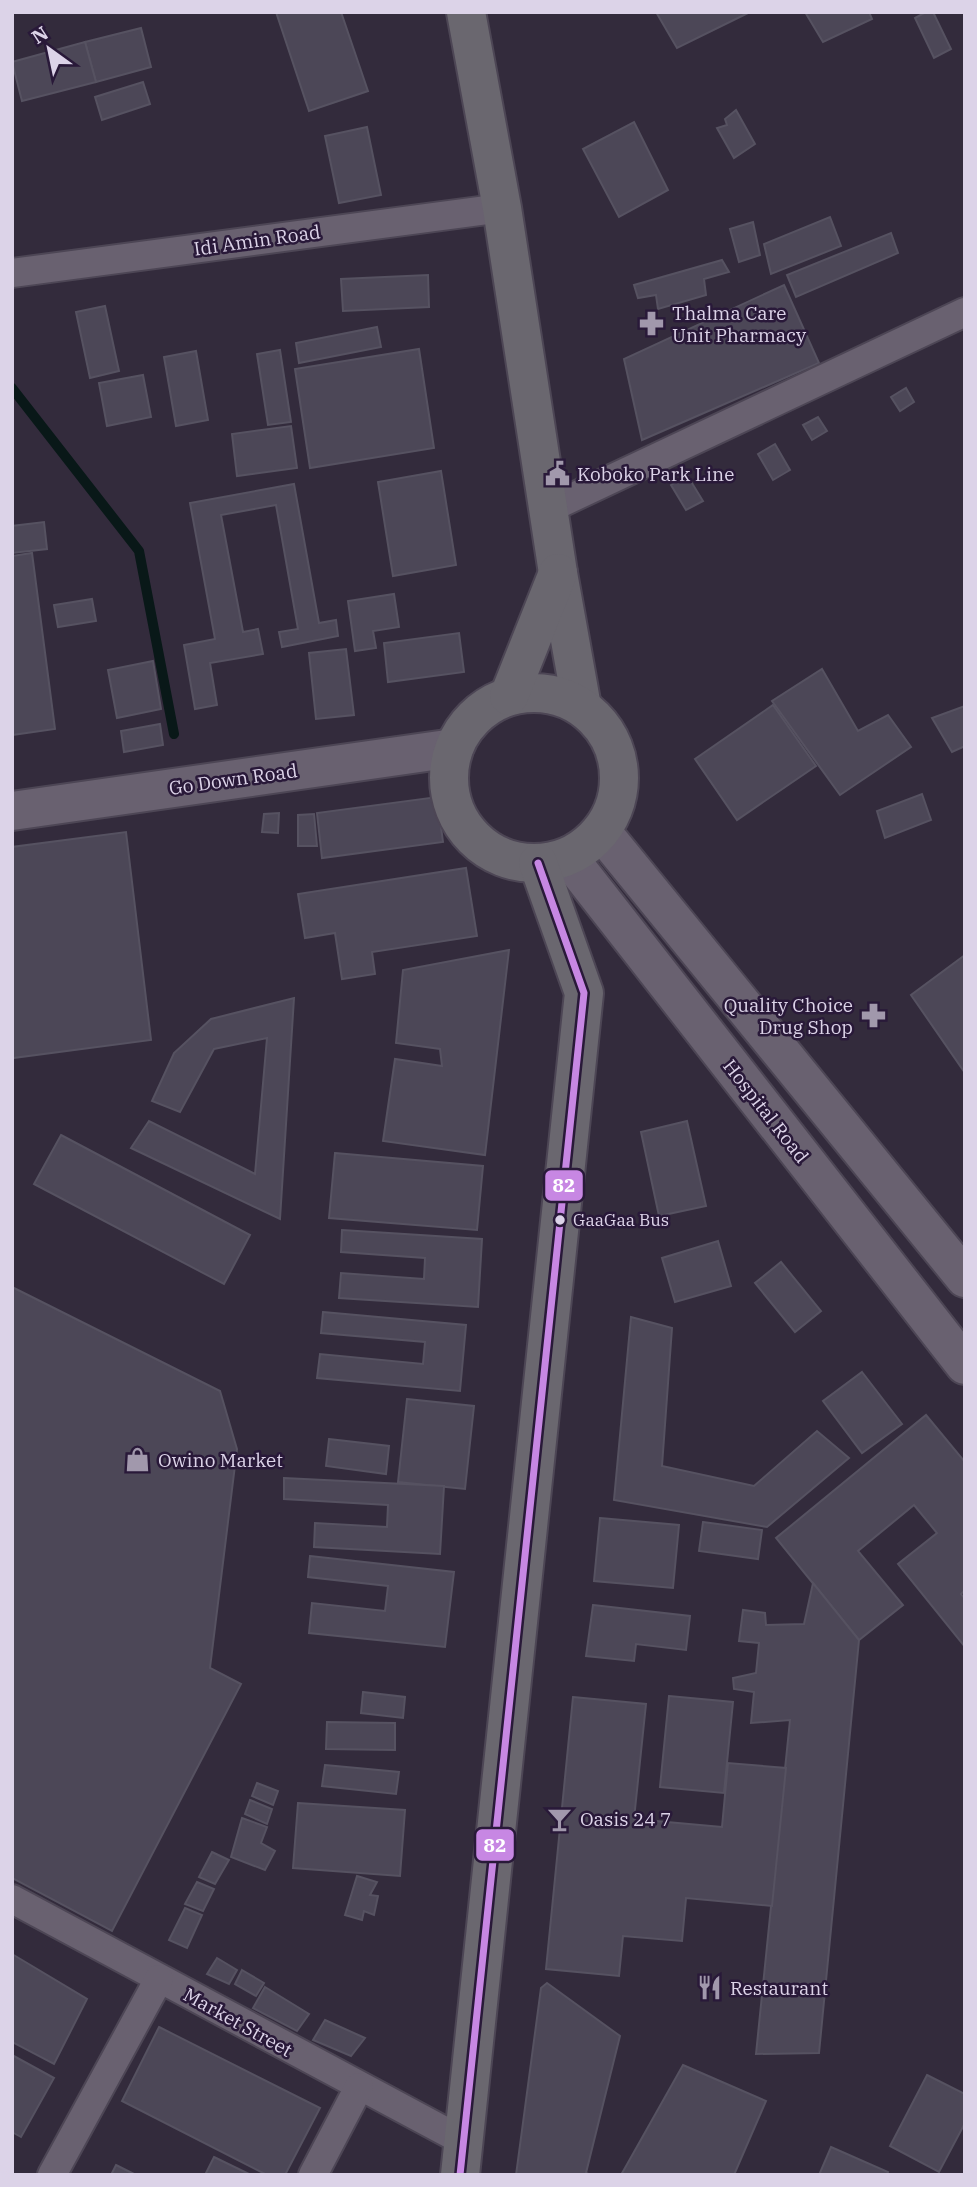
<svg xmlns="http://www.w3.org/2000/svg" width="977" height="2187" viewBox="0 0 977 2187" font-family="'IBM Plex Serif',serif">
	<rect width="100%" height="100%" fill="#332b3c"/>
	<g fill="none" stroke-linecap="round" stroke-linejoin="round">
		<!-- stream -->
		<polyline stroke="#091818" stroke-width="10" points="12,388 139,551 174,734"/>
	</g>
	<!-- building -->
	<g fill="#4c4757" stroke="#565261" stroke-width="2">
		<polygon points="276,12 341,12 368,91 309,111"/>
		<polygon points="656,12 750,12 677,48"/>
		<polygon points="805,12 869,12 872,19 823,42"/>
		<polygon points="926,12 933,12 951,49 934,58 915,18"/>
		<polygon points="141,28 151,67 96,82 85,42"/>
		<polygon points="85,42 96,82 22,101 12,62"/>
		<polygon points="143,82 150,104 102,120 95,97"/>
		<polygon points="736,110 755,144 734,158 717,128 727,125 725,119"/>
		<polygon points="634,122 668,190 619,217 583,149"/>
		<polygon points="367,127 381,195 339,203 325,136"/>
		<polygon points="830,217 841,246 771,274 764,244"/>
		<polygon points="753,222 760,255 739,262 730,229"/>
		<polygon points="891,233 898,253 796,297 787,275"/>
		<polygon points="722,260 729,272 704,279 706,295 658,309 656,295 638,298 634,285"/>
		<polygon points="428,275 429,307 343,311 341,279"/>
		<polygon points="784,285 819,363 642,440 624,359"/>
		<polygon points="105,306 119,371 90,378 76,312"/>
		<polygon points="377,327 381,347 299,363 296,343"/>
		<polygon points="419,349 434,448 310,468 295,369"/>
		<polygon points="280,350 291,422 268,425 257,354"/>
		<polygon points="196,351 208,420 176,426 164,357"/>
		<polygon points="143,375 151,417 107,426 99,383"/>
		<polygon points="906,388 914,402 900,411 891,397"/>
		<polygon points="818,417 827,431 812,440 803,425"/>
		<polygon points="291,426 297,468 237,476 232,434"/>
		<polygon points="775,444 790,470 773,480 758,454"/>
		<polygon points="441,471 456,565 393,576 378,482"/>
		<polygon points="687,475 703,501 686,510 671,485"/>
		<polygon points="294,484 319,623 336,620 338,636 282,647 279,632 298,629 276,505 221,515 243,632 258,629 263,654 210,663 217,705 195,709 184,645 215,639 190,503"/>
		<polygon points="44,522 47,549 12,553 12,526"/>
		<polygon points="32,553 55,729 12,735 12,556"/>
		<polygon points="394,594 399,627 373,631 376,648 355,651 348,601"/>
		<polygon points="92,599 96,621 58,627 54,605"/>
		<polygon points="459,633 464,672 388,682 384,643"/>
		<polygon points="346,649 354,715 316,719 309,653"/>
		<polygon points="153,661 161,709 117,718 108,670"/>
		<polygon points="822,669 858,731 888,715 911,747 840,795 772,701"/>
		<polygon points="773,705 816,766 737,820 695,759"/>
		<polygon points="965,706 965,746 952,752 932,718"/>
		<polygon points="160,724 163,745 124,752 121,731"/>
		<polygon points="922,794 931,820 885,838 877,811"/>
		<polygon points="437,797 443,842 322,858 317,813"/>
		<polygon points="279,813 278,833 262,832 264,814"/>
		<polygon points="314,814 317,846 298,846 298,815"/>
		<polygon points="126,832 151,1040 13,1058 12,847"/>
		<polygon points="466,868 477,936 372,952 375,974 342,979 335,933 305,938 298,894"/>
		<polygon points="509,950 485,1155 383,1141 395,1059 442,1066 440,1049 396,1043 403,970"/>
		<polygon points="965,955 965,1073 911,995"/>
		<polygon points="294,998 280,1219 131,1148 149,1121 255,1174 267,1038 214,1049 180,1112 152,1101 174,1053 211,1019"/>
		<polygon points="687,1121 706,1206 659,1216 641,1132"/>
		<polygon points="61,1135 250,1235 224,1284 34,1184"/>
		<polygon points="335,1153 483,1166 477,1230 329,1218"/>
		<polygon points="342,1230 482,1239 478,1307 339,1298 341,1273 424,1279 425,1258 341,1252"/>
		<polygon points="718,1241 731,1286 675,1302 662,1258"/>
		<polygon points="781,1262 821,1311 795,1332 755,1283"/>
		<polygon points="12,1287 220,1391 237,1449 210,1668 241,1684 112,1931 12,1878"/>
		<polygon points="323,1312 466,1325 460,1391 317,1378 320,1354 423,1364 425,1342 321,1333"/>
		<polygon points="631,1317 672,1328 662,1466 754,1486 817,1431 849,1458 767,1527 614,1500"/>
		<polygon points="862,1372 902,1424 862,1453 823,1401"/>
		<polygon points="407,1399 474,1406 465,1489 398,1482"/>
		<polygon points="926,1415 965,1462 965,1590 961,1594 965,1599 965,1647 898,1564 937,1533 914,1505 858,1551 903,1605 859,1640 776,1538"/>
		<polygon points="329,1439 389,1446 386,1474 326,1466"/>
		<polygon points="284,1478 444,1486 440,1554 314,1547 315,1523 387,1527 388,1505 284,1499"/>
		<polygon points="600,1518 679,1525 673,1588 594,1581"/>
		<polygon points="703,1522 762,1530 758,1559 699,1551"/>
		<polygon points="310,1556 454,1572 445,1647 309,1633 312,1603 385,1611 388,1586 308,1577"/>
		<polygon points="813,1583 859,1640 819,2053 756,2054 790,1720 751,1723 754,1692 734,1689 733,1678 756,1673 759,1643 739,1641 743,1610 765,1613 766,1625 804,1624"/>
		<polygon points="593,1605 690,1616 686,1650 636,1644 634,1661 586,1656"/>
		<polygon points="363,1692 405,1697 403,1718 361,1713"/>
		<polygon points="669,1696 733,1702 724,1793 660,1787"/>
		<polygon points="573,1697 646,1704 634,1819 722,1827 728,1763 786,1768 772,1906 686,1898 682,1941 623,1936 619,1976 546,1969"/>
		<polygon points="327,1722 395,1723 395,1750 326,1749"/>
		<polygon points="325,1765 399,1772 396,1794 322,1786"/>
		<polygon points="257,1783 278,1791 273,1805 252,1796"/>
		<polygon points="250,1800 272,1809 267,1824 245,1814"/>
		<polygon points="298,1803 405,1810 400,1876 293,1868"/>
		<polygon points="242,1818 267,1827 261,1843 275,1851 265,1870 231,1857"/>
		<polygon points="212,1852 229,1860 215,1884 199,1877"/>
		<polygon points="357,1876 377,1882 370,1895 378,1896 374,1915 364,1911 362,1920 345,1915"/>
		<polygon points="197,1882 214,1889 203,1911 185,1904"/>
		<polygon points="185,1908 202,1915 187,1948 169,1940"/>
		<polygon points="12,1954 87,1999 54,2064 12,2042"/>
		<polygon points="217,1958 237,1970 229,1984 207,1974"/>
		<polygon points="242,1970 264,1983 256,1996 235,1984"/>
		<polygon points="547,1983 620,2036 586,2173 591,2175 516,2175 541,1988"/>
		<polygon points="265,1987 309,2014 297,2031 253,2008"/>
		<polygon points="325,2020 365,2038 351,2056 313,2040"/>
		<polygon points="159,2027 320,2108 285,2175 267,2175 122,2101"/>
		<polygon points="12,2055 54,2078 21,2137 12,2132"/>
		<polygon points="683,2065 766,2101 734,2175 621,2175"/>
		<polygon points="927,2075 965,2094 965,2123 939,2172 890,2146"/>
		<polygon points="831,2147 888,2172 887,2175 819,2175"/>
		<polygon points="214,2157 251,2175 205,2175"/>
		<polygon points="116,2165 136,2175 111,2175"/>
	</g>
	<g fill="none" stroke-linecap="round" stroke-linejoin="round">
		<defs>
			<g id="minor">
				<polyline points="12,273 502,208"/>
				<polyline points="548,509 965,312"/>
				<polyline points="12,1899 465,2142"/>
				<polyline points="52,2175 159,1979"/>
				<polyline points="313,2175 359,2087"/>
			</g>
			<g id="secondary">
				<polyline points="12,811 454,748"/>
				<polyline points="601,831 965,1278"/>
				<polyline points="568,857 965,1365"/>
			</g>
			<g id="primary">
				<polyline points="466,12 502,208 558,573 582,707"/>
				<circle cx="534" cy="778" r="85"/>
				<polyline points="509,696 558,573"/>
				<polyline points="460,2175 584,993 538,863"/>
			</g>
		</defs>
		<!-- minor casing -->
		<use href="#minor" stroke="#4d4655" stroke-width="32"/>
		<!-- secondary casing -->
		<use href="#secondary" stroke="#4d4655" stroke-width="42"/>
		<!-- primary casing -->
		<use href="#primary" stroke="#4d4655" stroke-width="42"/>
		<!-- minor -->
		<use href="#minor" stroke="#696170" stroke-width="28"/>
		<!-- secondary -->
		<use href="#secondary" stroke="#696170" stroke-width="38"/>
		<!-- primary -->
		<use href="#primary" stroke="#6a676f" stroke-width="38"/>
		<defs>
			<polyline id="bus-1" points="460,2175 584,993 538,863"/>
		</defs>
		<!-- bus-1 casing -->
		<use href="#bus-1" stroke="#291939" stroke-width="12"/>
		<!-- bus-1 -->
		<use href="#bus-1" stroke="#c787e3" stroke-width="7"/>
	</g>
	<!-- icons -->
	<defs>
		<symbol id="pharmacy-bare" viewBox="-9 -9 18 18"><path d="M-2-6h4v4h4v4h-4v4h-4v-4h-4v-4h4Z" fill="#a198ac" stroke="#291939" stroke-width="2.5" paint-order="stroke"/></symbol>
		<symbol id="civic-bare" viewBox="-9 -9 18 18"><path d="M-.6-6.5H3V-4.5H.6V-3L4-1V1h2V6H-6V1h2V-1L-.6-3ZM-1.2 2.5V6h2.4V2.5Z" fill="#a198ac" stroke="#291939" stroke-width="2.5" paint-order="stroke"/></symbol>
		<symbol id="shop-bare" viewBox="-9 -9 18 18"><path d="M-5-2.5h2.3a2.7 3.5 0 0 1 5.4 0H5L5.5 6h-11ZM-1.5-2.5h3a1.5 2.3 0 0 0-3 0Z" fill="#a198ac" stroke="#291939" stroke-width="2.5" paint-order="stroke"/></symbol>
		<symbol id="bar-bare" viewBox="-9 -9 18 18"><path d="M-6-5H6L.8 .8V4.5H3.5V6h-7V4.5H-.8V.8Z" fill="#a198ac" stroke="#291939" stroke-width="2.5" paint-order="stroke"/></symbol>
		<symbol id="restaurant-bare" viewBox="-9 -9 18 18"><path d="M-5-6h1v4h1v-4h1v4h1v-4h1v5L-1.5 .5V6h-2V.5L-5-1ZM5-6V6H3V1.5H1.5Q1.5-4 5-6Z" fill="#a198ac" stroke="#291939" stroke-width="2.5" paint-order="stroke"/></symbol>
	</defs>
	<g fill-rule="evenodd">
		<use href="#pharmacy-bare" x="634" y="306" width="35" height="35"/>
		<use href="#civic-bare" x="540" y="456" width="35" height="35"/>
		<use href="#pharmacy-bare" x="856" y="998" width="35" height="35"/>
		<use href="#shop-bare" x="120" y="1442" width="35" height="35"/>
		<use href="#bar-bare" x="542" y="1802" width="35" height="35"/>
		<use href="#restaurant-bare" x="692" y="1970" width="35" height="35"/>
	</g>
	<!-- markers -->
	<circle fill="#dcd3e8" stroke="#291939" stroke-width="2.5" cx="560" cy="1220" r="6"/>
	<g text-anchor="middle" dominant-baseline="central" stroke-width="5" stroke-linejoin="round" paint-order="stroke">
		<!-- bus labels -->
		<g font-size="17" fill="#dcd3e8" stroke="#291939" text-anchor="start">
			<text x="573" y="1220">GaaGaa Bus</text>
		</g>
		<!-- street labels -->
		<g font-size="19" fill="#dcd3e8" stroke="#291939">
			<text transform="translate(257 240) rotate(-8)">Idi Amin Road</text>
			<text transform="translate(233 779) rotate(-8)">Go Down Road</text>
			<text transform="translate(766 1111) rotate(52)">Hospital Road</text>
			<text transform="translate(238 2022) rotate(29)">Market Street</text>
		</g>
		<!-- poi labels -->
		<g font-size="19" fill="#dcd3e8" stroke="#291939" text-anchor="start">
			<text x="672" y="313">Thalma Care<tspan x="672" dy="22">Unit Pharmacy</tspan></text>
			<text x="577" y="474">Koboko Park Line</text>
			<text x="853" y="1005" text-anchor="end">Quality Choice<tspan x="853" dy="22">Drug Shop</tspan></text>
			<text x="158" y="1460">Owino Market</text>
			<text x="580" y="1819">Oasis 24 7</text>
			<text x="730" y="1988">Restaurant</text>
		</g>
	</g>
	<g stroke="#291939" stroke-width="2.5">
		<rect x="544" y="1169" width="40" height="33" rx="7" fill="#c787e3"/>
		<rect x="475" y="1828" width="40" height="34" rx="7" fill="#c787e3"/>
	</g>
	<g font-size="19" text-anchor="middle" font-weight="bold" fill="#fff">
		<text x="564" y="1192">82</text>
		<text x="495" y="1852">82</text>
	</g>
	<!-- border -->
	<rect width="977" height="2187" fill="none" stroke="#dcd3e8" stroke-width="28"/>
	<!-- north arrow -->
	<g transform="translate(49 49) rotate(327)" stroke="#291939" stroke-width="5" paint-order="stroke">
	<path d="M0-5L12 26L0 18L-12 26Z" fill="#dcd3e8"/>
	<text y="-10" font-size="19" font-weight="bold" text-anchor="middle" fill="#dcd3e8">N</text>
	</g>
</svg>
